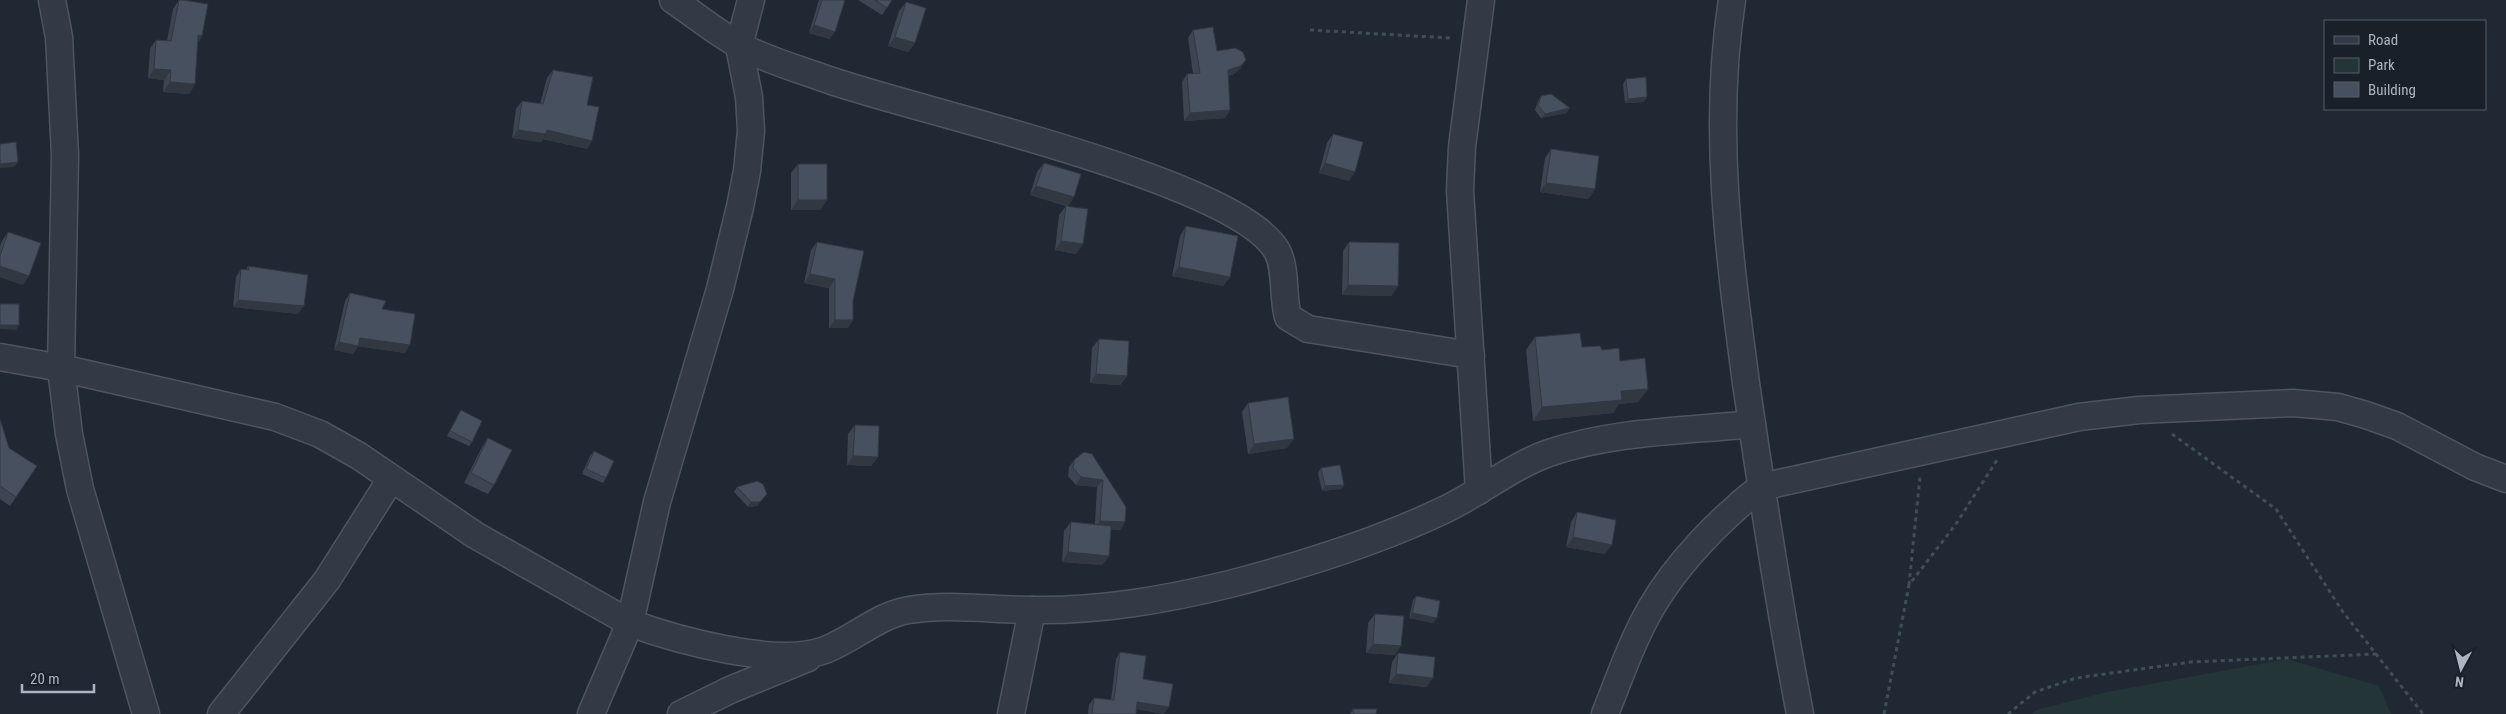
<svg xmlns="http://www.w3.org/2000/svg" width="2506" height="714" viewBox="0 0 2506 714" font-family="'Roboto Condensed',sans-serif">
	<rect width="100%" height="100%" fill="#202834"/>
	<!-- green -->
	<polygon fill="#233536" points="2287,659 2379,686 2391,714 2032,714 2036,710 2107,692"/>
	<g fill="none" stroke-linecap="round" stroke-linejoin="round">
		<defs>
			<g id="street">
				<polyline points="52,0 59,37 65,155 61,368 275,417 320,434 359,456 475,535 630,623 657,502 720,289 740,207 747,171 751,131 749,97 739,46 751,0"/>
				<path d="M673 0C695 15 716 32 739 45 761 58 798 69 823 78 911 110 1236 179 1277 251 1287 270 1282 296 1288 317L1308 329 1471 355"/>
				<path d="M1732 0C1712 128 1729 255 1746 383 1762 494 1779 604 1800 714"/>
				<polyline points="0,357 61,368 69,434 80,489 146,714"/>
				<polyline points="1479,491 1460,190 1462,147 1481,0"/>
				<polyline points="221,714 327,580 391,479"/>
				<path d="M591 714 630 623C677 640 777 668 825 650 854 639 878 615 909 610 949 603 992 610 1033 610 1100 611 1164 600 1230 584 1303 565 1378 542 1446 509 1481 492 1512 466 1549 453 1613 431 1686 431 1752 424"/>
				<polyline points="681,714 730,690 808,658"/>
				<polyline points="1011,714 1032,610"/>
				<path d="M1605 714C1619 679 1632 641 1651 608 1677 563 1720 519 1761 487L2079 417 2139 410 2293 403 2338 407 2366 415 2397 426 2475 467 2506 479"/>
			</g>
		</defs>
		<!-- street casing -->
		<use href="#street" stroke="#4e5560" stroke-width="29"/>
		<!-- path -->
		<g stroke="#3f5053" stroke-width="3" stroke-dasharray="4 4" stroke-linecap="butt">
			<polyline points="1310,30 1450,38"/>
			<polyline points="2172,434 2276,509 2343,612 2423,714"/>
			<polyline points="1909,585 1920,477"/>
			<polyline points="1884,714 1909,585 1956,524 1997,460"/>
			<polyline points="2008,714 2035,692 2076,678 2191,662 2376,654"/>
		</g>
		<!-- street -->
		<use href="#street" stroke="#333a45" stroke-width="26"/>
	</g>
	<!-- wall -->
	<g fill="#3c4551">
		<polygon points="179,0 202,36 198,42 195,84 189,94 163,92 164,80 148,78 150,49 156,40 167,41 173,9"/>
		<polygon points="819,0 845,0 830,39 809,33"/>
		<polygon points="858,0 892,0 882,15"/>
		<polygon points="906,2 915,43 908,52 888,46 899,11"/>
		<polygon points="1193,30 1217,51 1241,68 1234,74 1228,76 1230,110 1225,118 1184,121 1182,82 1187,74 1193,74 1188,38"/>
		<polygon points="553,70 587,149 543,139 541,142 512,138 516,109 522,101 540,104 547,78"/>
		<polygon points="1626,79 1644,102 1625,103 1623,84"/>
		<polygon points="1541,96 1567,113 1541,118 1535,110 1538,101"/>
		<polygon points="1333,134 1349,181 1319,173 1327,143"/>
		<polygon points="1551,149 1595,189 1588,199 1540,192 1545,158"/>
		<polygon points="1044,163 1074,197 1068,206 1076,254 1055,250 1059,215 1066,206 1030,195 1037,172"/>
		<polygon points="798,164 827,200 820,210 791,210 791,173"/>
		<polygon points="1186,226 1230,277 1223,286 1172,276 1180,236"/>
		<polygon points="8,232 23,285 0,277 0,246 2,241"/>
		<polygon points="817,242 853,301 848,328 829,328 829,288 804,283 811,250"/>
		<polygon points="1349,242 1398,286 1391,296 1342,295 1343,251"/>
		<polygon points="248,266 298,314 233,307 236,277 241,269 246,270"/>
		<polygon points="350,293 382,309 405,353 358,346 353,354 334,350 345,301"/>
		<polygon points="1535,337 1582,347 1602,350 1620,361 1648,389 1638,402 1619,404 1613,413 1533,421 1526,350"/>
		<polygon points="1099,339 1127,376 1120,385 1090,383 1092,348"/>
		<polygon points="1248,403 1287,448 1248,454 1242,412"/>
		<polygon points="461,410 472,442 469,446 447,436 458,415"/>
		<polygon points="0,419 9,448 37,466 10,506 0,499"/>
		<polygon points="855,425 878,457 871,466 847,465 848,434"/>
		<polygon points="488,438 494,485 488,494 464,483 482,447"/>
		<polygon points="594,451 606,478 603,483 582,474 590,456"/>
		<polygon points="1092,454 1125,522 1120,530 1111,529 1109,556 1102,565 1062,562 1064,531 1071,522 1095,524 1097,487 1076,485 1068,476 1069,467 1074,460"/>
		<polygon points="1321,468 1344,485 1341,489 1322,491 1318,473"/>
		<polygon points="737,487 763,498 757,506 748,507 734,492"/>
		<polygon points="1577,512 1605,554 1566,547 1571,522"/>
		<polygon points="1416,596 1433,623 1409,618 1413,600"/>
		<polygon points="1375,614 1395,655 1366,653 1368,623"/>
		<polygon points="1120,652 1143,679 1164,714 1136,709 1136,714 1088,714 1089,705 1094,698 1111,700 1116,659"/>
		<polygon points="1398,653 1433,678 1426,687 1389,683 1392,662"/>
		<polygon points="1353,709 1376,714 1350,714"/>
	</g>
	<!-- shaded-wall -->
	<g fill="#313842">
		<polygon points="814,25 835,32 830,39 809,33"/>
		<polygon points="198,35 202,36 196,45"/>
		<polygon points="895,37 915,43 908,52 888,46"/>
		<polygon points="1246,60 1241,68 1234,74 1222,78 1228,70"/>
		<polygon points="154,69 171,70 164,80 148,78"/>
		<polygon points="170,82 195,84 189,94 163,92"/>
		<polygon points="1647,97 1644,102 1625,103 1628,99"/>
		<polygon points="1570,108 1567,113 1541,118 1545,114"/>
		<polygon points="1230,110 1225,118 1184,121 1190,113"/>
		<polygon points="518,130 547,130 592,141 587,149 543,139 541,142 512,138"/>
		<polygon points="18,162 14,167 0,168 0,164"/>
		<polygon points="1325,163 1355,172 1349,181 1319,173"/>
		<polygon points="1546,183 1595,189 1588,199 1540,192"/>
		<polygon points="1036,186 1074,197 1068,206 1030,195"/>
		<polygon points="798,200 827,200 820,210 791,210"/>
		<polygon points="1061,241 1083,244 1076,254 1055,250"/>
		<polygon points="0,266 29,276 23,285 0,277"/>
		<polygon points="1179,267 1230,277 1223,286 1172,276"/>
		<polygon points="810,274 835,279 829,288 804,283"/>
		<polygon points="1348,285 1398,286 1391,296 1342,295"/>
		<polygon points="238,300 304,306 298,314 233,307"/>
		<polygon points="835,320 853,320 848,328 829,328"/>
		<polygon points="0,325 19,325 16,330 0,329"/>
		<polygon points="360,338 410,345 405,353 356,346 358,346 353,354 334,350 339,342"/>
		<polygon points="1096,374 1127,376 1120,385 1090,383"/>
		<polygon points="1648,389 1638,402 1619,404 1613,413 1533,421 1542,407 1621,391"/>
		<polygon points="1294,439 1287,448 1248,454 1254,444"/>
		<polygon points="853,456 878,457 871,466 847,465"/>
		<polygon points="1081,477 1103,480 1097,487 1076,485"/>
		<polygon points="1344,485 1341,489 1322,491 1325,486"/>
		<polygon points="767,494 757,506 748,507 751,502"/>
		<polygon points="1100,521 1125,522 1120,530 1095,528"/>
		<polygon points="1573,537 1612,545 1605,554 1566,547"/>
		<polygon points="1068,552 1109,556 1102,565 1062,562"/>
		<polygon points="1412,613 1437,618 1433,623 1409,618"/>
		<polygon points="1373,644 1401,646 1395,655 1366,653"/>
		<polygon points="1396,674 1433,678 1426,687 1389,683"/>
		<polygon points="1137,702 1169,707 1164,714 1133,708"/>
	</g>
	<!-- building -->
	<g fill="#46505e" stroke="#313842">
		<polygon points="179,0 183,0 208,4 202,36 198,35 195,84 170,82 171,70 154,69 156,40 171,41"/>
		<polygon points="822,0 845,0 835,32 814,25"/>
		<polygon points="875,0 892,0 887,8"/>
		<polygon points="906,2 926,8 915,43 895,37"/>
		<polygon points="1213,27 1217,51 1235,48 1243,52 1246,60 1240,66 1228,70 1230,110 1190,113 1187,74 1200,73 1193,30"/>
		<polygon points="553,70 593,77 587,105 599,107 592,141 547,130 546,134 518,130 522,101 543,104"/>
		<polygon points="1646,77 1647,97 1628,99 1626,79"/>
		<polygon points="1551,94 1570,108 1545,114 1538,105 1541,96"/>
		<polygon points="1333,134 1363,142 1355,172 1325,163"/>
		<polygon points="16,142 18,162 0,164 0,144"/>
		<polygon points="1551,149 1599,156 1595,189 1546,183"/>
		<polygon points="1044,163 1081,174 1074,197 1036,186"/>
		<rect x="798" y="164" width="29" height="36"/>
		<polygon points="1066,206 1088,209 1083,244 1061,241"/>
		<polygon points="1186,226 1238,236 1230,277 1179,267"/>
		<polygon points="8,232 41,243 29,276 0,266 0,256"/>
		<polygon points="817,242 864,251 853,301 853,320 835,320 835,279 810,274"/>
		<polygon points="1349,242 1399,243 1398,286 1348,285"/>
		<polygon points="248,266 308,275 304,306 238,300 241,269 249,270"/>
		<polygon points="350,293 386,301 382,309 415,314 410,345 360,338 358,346 339,342"/>
		<rect x="0" y="304" width="19" height="21"/>
		<polygon points="1580,333 1582,347 1600,346 1602,350 1619,348 1620,361 1645,358 1648,389 1621,391 1622,400 1542,407 1535,337"/>
		<polygon points="1099,339 1129,341 1127,376 1096,374"/>
		<polygon points="1288,397 1294,439 1254,444 1248,403"/>
		<polygon points="461,410 482,421 472,442 450,431"/>
		<polygon points="0,419 9,448 37,466 16,497 0,486"/>
		<polygon points="855,425 879,426 878,457 853,456"/>
		<polygon points="488,438 512,450 494,485 471,473"/>
		<polygon points="594,451 614,461 606,478 586,469"/>
		<polygon points="1084,452 1092,454 1126,507 1125,522 1100,521 1103,480 1081,477 1073,468 1074,460"/>
		<polygon points="1340,465 1344,485 1325,486 1321,468"/>
		<polygon points="757,481 763,484 767,494 760,502 751,502 737,487"/>
		<polygon points="1577,512 1616,520 1612,545 1573,537"/>
		<polygon points="1071,522 1111,526 1109,556 1068,552"/>
		<polygon points="1416,596 1440,601 1437,618 1412,613"/>
		<polygon points="1375,614 1404,616 1401,646 1373,644"/>
		<polygon points="1120,652 1146,656 1143,679 1173,684 1169,707 1137,702 1136,714 1092,714 1094,698 1114,700"/>
		<polygon points="1398,653 1435,657 1433,678 1396,674"/>
		<polygon points="1353,709 1377,709 1376,714 1354,714"/>
	</g>
	<!-- legend -->
	<rect x="2324" y="20" width="162" height="90" fill="#192029" stroke="#545c66"/>
	<rect x="2334" y="36" width="25" height="8" fill="#333a45" stroke="#545c66"/>
	<text x="2368" y="45" font-size="15" fill="#adb5c2">Road</text>
	<rect x="2334" y="58" width="25" height="15" fill="#233536" stroke="#545c66"/>
	<text x="2368" y="70" font-size="15" fill="#adb5c2">Park</text>
	<rect x="2334" y="82" width="25" height="15" fill="#46505e" stroke="#545c66"/>
	<text x="2368" y="95" font-size="15" fill="#adb5c2">Building</text>
	<!-- north arrow -->
	<g transform="translate(2461 669) rotate(187)" stroke="#192029" stroke-width="4" paint-order="stroke">
	<path d="M0-4L9 19L0 12L-9 19Z" fill="#adb5c2"/>
	<text y="-8" font-size="14" font-weight="bold" text-anchor="middle" fill="#adb5c2">N</text>
	</g>
	<!-- scale -->
	<path d="M22 684v8h72v-8" fill="none" stroke="#adb5c2" stroke-width="2.5"/>
	<text x="30" y="684" font-size="15" fill="#adb5c2" stroke="#192029" stroke-width="4" paint-order="stroke">20 m</text>
</svg>
